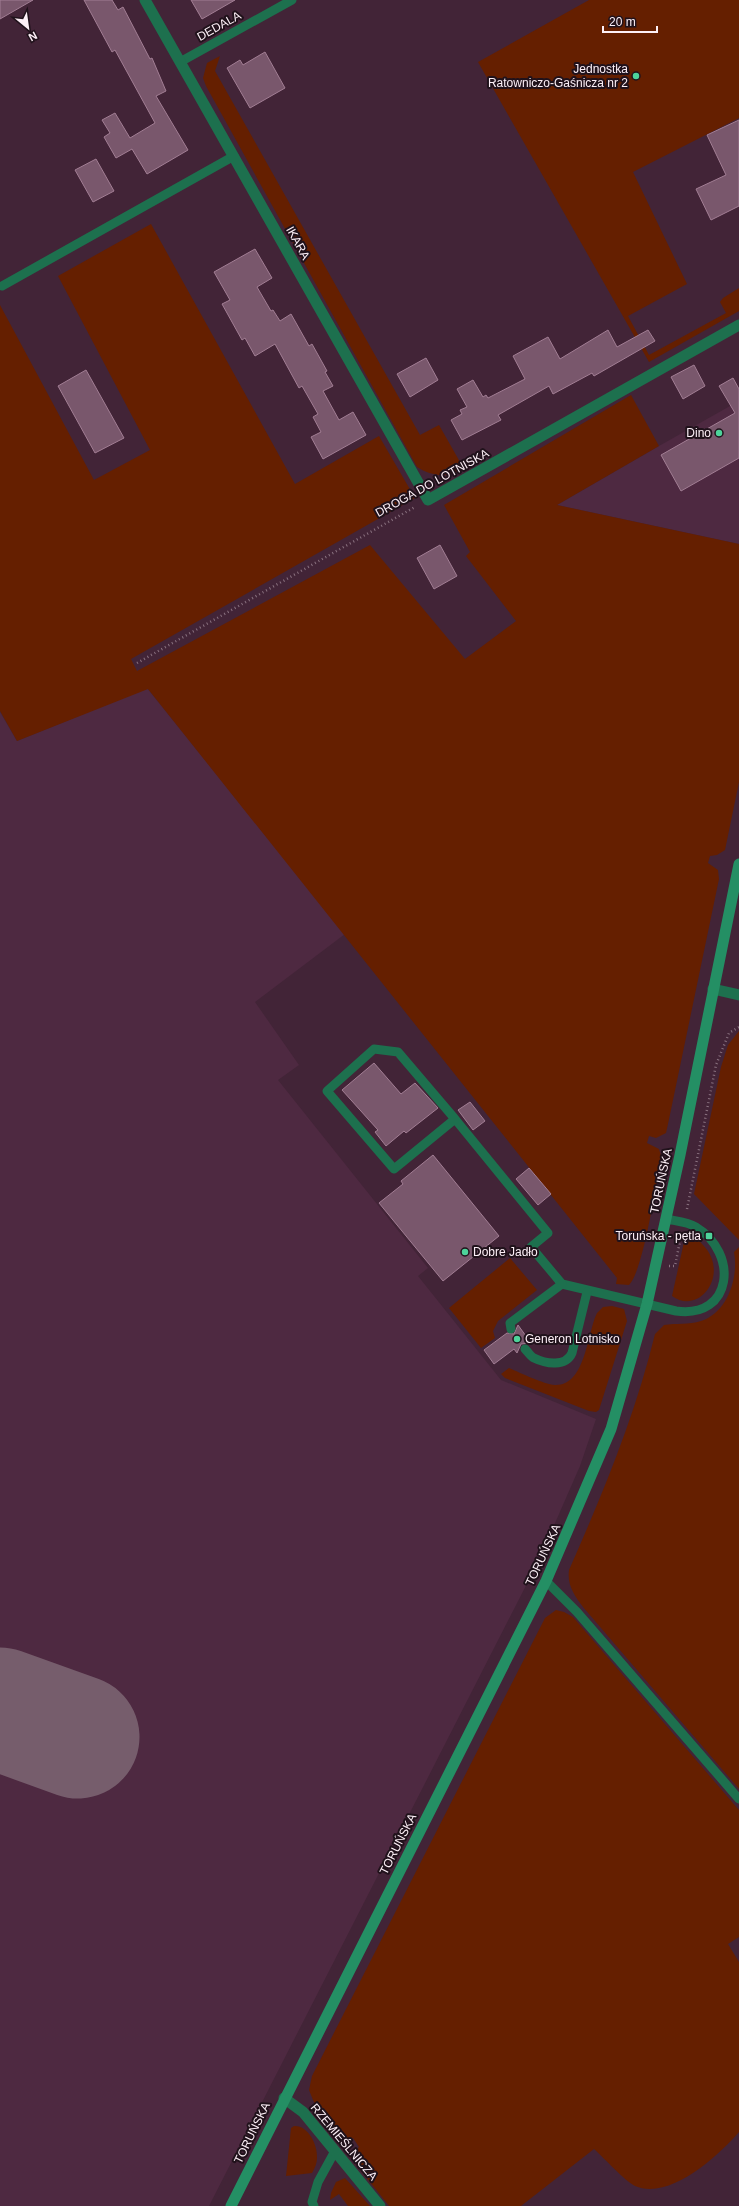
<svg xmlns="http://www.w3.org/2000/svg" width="739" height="2206" viewBox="0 0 739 2206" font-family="Helvetica,sans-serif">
	<rect width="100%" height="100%" fill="#422437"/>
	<!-- built -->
	<g fill="#4e2941">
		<polygon points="739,401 739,544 557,505 659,446"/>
		<polygon points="147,688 345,934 255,1002 299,1065 278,1080 428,1268 418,1276 501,1380 596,1419 580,1466 538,1562 209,2206 0,2206 0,712 17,741"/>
	</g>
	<!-- green -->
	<g fill="#651f00">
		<polygon points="589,0 739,0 739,118 633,172 687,284 628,316 649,355 726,313 720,302 723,298 739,288 739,311 649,362 478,62"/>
		<path d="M220 56 215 71 420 435 439 425 460 462 466 468C450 478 432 477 417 467L206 86 203 78 207 63Z"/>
		<path d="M151 224 295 484 379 436 415 498 131 659 137 671 370 545 465 659 516 621 466 556 470 552 444 505 631 395 659 446 557 505 739 544V782L725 850 717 855 710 856 708 863 718 870 719 879 668 1124 666 1133 656 1138 649 1136 647 1143 659 1149 661 1156C657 1180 643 1272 629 1285L616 1284 617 1278 148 689 17 741 0 711V305L94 480 150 450 58 276Z"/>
		<polygon points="739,1031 739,1240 694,1194 721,1067 728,1045"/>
		<path d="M686 1233C693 1235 699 1240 703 1245 731 1274 699 1316 672 1296Z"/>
		<path d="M739 1247V1789L583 1607C574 1595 567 1585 569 1570 603 1493 635 1416 655 1334L664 1325C676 1323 689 1325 701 1321 727 1313 739 1278 734 1252Z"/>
		<polygon points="510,1258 537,1290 498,1321 493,1331 495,1338 481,1348 449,1308"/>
		<path d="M612 1306 624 1309 627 1321 599 1410 596 1412 589 1411 505 1378 501 1374 509 1368C521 1373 543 1384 555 1385 586 1386 587 1333 597 1313L603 1307Z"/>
		<path d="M556 1610 564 1612 573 1617 739 1810V1937L728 1944 739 1962V2132C719 2155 670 2201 635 2186 625 2181 604 2158 594 2149L521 2206H389L350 2157 359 2147 353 2138 343 2145 340 2144 328 2128 313 2100 309 2090 312 2076 545 1618Z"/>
		<path d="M294 2126C308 2125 318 2145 317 2158 317 2163 315 2168 312 2173L286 2176 291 2128Z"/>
		<polygon points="345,2178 370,2206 348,2206 339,2194 330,2200 331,2193 336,2182"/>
	</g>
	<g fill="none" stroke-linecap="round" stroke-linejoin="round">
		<!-- runway -->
		<polyline stroke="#765d6c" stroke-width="123" points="0,1709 78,1737"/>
	</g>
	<!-- building -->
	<g fill="#79576c" stroke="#a27e94">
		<polygon points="0,0 33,0 0,19"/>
		<polygon points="84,0 112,0 118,10 123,7 150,59 152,58 166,91 156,96 188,150 147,174 132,149 116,158 104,137 110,133 102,120 115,113 130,138 155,123 115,50 112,52"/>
		<polygon points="191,0 235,0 202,19"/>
		<polygon points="265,52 285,88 250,108 227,68 240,60 243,65"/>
		<polygon points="739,120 739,206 711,220 696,189 726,175 707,135"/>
		<polygon points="96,159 114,191 93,202 75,170"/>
		<polygon points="255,249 272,278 257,287 271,311 273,310 280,321 291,314 309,346 312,344 327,371 325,372 333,386 323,391 339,420 353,412 366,435 323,459 311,437 321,432 313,417 318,414 302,386 299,388 275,344 255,356 245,338 242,340 222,304 230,300 214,272"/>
		<polygon points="608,330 617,347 648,330 655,341 594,376 592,373 553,394 549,386 498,415 501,420 462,440 451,420 462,414 460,410 467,407 457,389 473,380 483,397 486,395 488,398 525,379 513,356 548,337 560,359"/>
		<polygon points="426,358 438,380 410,397 397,374"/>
		<polygon points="694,365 705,386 683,399 671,377"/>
		<polygon points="86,370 124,438 95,453 58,386"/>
		<polygon points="733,378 739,389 739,458 681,491 661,455 735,413 719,386"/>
		<polygon points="440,545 457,576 434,589 417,558"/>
		<polygon points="374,1063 401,1094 415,1083 438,1108 406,1133 404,1131 386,1146 375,1132 378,1130 342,1090"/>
		<polygon points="470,1102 485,1121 473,1130 458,1110"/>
		<polygon points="433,1155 499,1236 443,1281 379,1203 403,1184 401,1181"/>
		<polygon points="529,1168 551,1194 538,1205 516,1179"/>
		<polygon points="518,1325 531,1343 521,1344 517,1353 514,1349 494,1364 484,1350 507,1333 514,1334"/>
	</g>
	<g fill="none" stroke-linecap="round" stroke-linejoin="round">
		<!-- path -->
		<g stroke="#89717f" stroke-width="2.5" stroke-dasharray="1 3" stroke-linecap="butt">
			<polyline points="137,663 415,507"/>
			<polyline points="687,1209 716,1065 729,1033 739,1027"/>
			<polyline points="669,1266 675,1266 681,1236"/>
		</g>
		<!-- service -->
		<g stroke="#1d704e" stroke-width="9">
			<polyline points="180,62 292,0"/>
			<polyline points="2,286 234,156"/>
			<path d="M455 1119 398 1052 374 1049 327 1091 394 1169 455 1119 548 1233 531 1247 562 1284 676 1311C733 1319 739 1253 696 1227 688 1222 675 1221 666 1219"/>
			<polyline points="511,1329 510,1323 562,1284"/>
			<path d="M525 1349C528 1352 531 1357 534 1358 546 1364 566 1367 572 1353L587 1292"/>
			<polyline points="546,1581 577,1612 739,1799"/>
			<polyline points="314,2206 312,2202 318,2182 335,2151"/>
		</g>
		<!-- minor -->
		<g stroke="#1d704e" stroke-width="11">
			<polyline points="145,0 428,500 739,325"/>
			<polyline points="284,2098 303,2112 380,2206"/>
		</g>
		<!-- tertiary -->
		<polyline stroke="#1d704e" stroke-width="11" points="713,989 739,995"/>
		<!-- secondary -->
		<polyline stroke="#248f64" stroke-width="11" points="231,2206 546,1581 611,1429 647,1304 680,1155 739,864"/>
	</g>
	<!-- markers -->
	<g fill="#4dd39a" stroke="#20121b" stroke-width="1.5">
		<circle cx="636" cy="76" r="4"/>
		<circle cx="719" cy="433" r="4"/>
		<rect x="705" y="1232" width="8" height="8" rx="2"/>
		<circle cx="465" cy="1252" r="4"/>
		<circle cx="517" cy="1339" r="4"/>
	</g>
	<g text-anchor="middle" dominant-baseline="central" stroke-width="4" stroke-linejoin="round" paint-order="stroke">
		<!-- street labels -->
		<g font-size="12" fill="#fdf0f7" stroke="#20121b">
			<text transform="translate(219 26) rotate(-29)">DEDALA</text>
			<text transform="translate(298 243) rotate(61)">IKARA</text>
			<text transform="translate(432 483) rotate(-29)">DROGA DO LOTNISKA</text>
			<text transform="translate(661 1181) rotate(-78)">TORUŃSKA</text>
			<text transform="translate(543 1555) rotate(-65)">TORUŃSKA</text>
			<text transform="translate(398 1844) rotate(-63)">TORUŃSKA</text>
			<text transform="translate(252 2133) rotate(-64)">TORUŃSKA</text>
			<text transform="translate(344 2142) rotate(50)">RZEMIEŚLNICZA</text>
		</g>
		<!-- poi labels -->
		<g font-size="12" fill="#fdf0f7" stroke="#20121b" text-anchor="end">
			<text x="628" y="69">Jednostka<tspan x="628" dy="14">Ratowniczo-Gaśnicza nr 2</tspan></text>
			<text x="711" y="433">Dino</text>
			<text x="701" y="1236">Toruńska - pętla</text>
			<text x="473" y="1252" text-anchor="start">Dobre Jadło</text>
			<text x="525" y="1339" text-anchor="start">Generon Lotnisko</text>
		</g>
	</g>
	<!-- north arrow -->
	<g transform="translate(28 28) rotate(151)" stroke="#20121b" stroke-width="3" paint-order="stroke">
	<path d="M0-3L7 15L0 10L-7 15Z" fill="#fdf0f7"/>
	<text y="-6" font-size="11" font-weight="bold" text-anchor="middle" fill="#fdf0f7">N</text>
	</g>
	<!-- scale -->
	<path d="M603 26v6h54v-6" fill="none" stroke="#fdf0f7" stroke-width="2"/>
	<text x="609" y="26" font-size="12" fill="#fdf0f7" stroke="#20121b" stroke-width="3" paint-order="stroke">20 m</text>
</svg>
